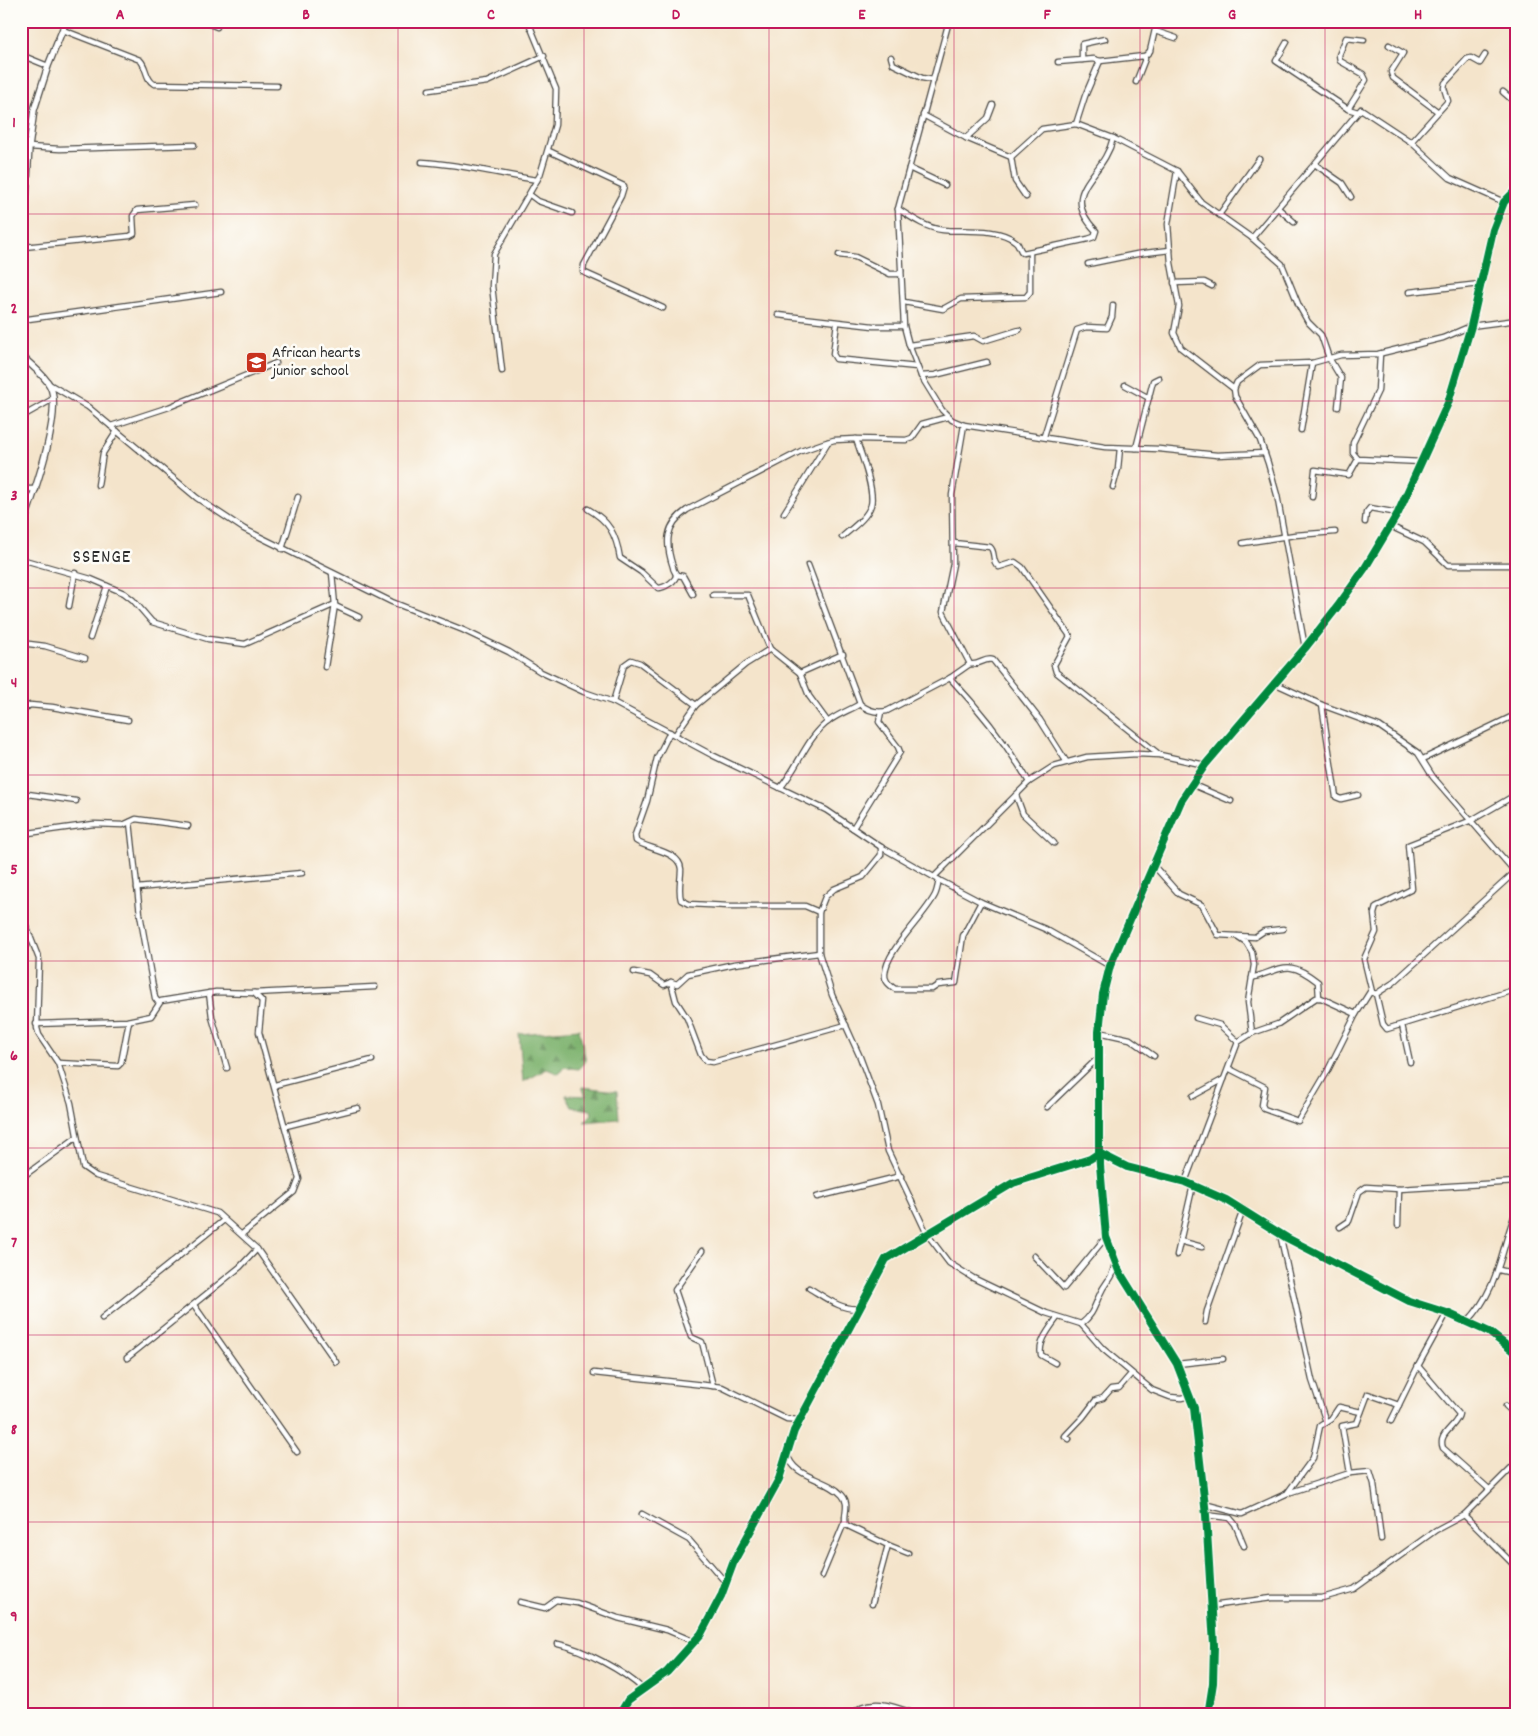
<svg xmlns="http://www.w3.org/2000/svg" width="1538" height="1736" viewBox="0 0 1538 1736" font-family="Dekko,sans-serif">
	<defs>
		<pattern id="forest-firs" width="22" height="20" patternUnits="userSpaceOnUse" patternTransform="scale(1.25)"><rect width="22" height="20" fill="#7fb470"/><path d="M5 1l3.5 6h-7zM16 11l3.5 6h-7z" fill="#68935c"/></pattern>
	</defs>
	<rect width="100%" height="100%" fill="#fdfcf7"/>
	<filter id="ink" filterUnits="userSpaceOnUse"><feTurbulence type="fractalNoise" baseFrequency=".02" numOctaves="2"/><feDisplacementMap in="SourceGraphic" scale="10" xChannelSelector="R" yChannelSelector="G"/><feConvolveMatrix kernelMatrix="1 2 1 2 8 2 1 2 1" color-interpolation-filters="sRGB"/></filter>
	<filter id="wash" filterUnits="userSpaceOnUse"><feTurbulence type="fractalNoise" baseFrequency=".0096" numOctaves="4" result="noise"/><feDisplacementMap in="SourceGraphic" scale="20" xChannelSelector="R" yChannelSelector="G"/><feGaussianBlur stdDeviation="1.12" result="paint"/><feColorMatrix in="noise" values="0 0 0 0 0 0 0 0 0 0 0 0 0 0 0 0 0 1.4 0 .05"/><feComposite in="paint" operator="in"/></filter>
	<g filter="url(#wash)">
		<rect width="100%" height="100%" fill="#f4e4cb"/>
		<!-- forest -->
		<g fill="url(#forest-firs)" stroke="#55704e">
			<polygon points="579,1029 586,1061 578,1069 564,1067 559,1074 547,1069 523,1082 519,1034"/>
			<polygon points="582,1087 617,1091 619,1119 584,1122 592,1114 591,1110 572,1107 566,1095 586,1096"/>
		</g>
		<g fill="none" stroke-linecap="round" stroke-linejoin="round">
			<!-- stream -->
			<g stroke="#57abd3" stroke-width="1">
				<polyline points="50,54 57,37"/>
				<polyline points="36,91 42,77"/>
				<polyline points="32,107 34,98"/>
			</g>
		</g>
	</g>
	<g filter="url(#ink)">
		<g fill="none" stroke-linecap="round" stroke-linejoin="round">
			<defs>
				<g id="minor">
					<polyline points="202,21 217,27"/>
					<polyline points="949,21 898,209 904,326 909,345 921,376 942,410 952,420 964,425 1105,447 1159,449 1217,455 1265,453"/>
					<polyline points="386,25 421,21"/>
					<path d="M63 30 140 60C147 67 145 79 154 84L277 86"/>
					<polyline points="1155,31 1176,38"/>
					<polyline points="1287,42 1276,61 1348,109 1358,112"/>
					<polyline points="1389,45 1403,53 1391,72 1393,78 1437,111"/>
					<polyline points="21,55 48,66"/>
					<polyline points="1145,56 1150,51 1157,21"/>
					<polyline points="891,57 893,64 922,78 933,80"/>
					<polyline points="1082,60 1082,44 1105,39"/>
					<polyline points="1100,61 1144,56 1145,59 1136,82"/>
					<polyline points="1058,62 1094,59 1100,61 1085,96 1076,124"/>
					<polyline points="429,90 487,82 544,56"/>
					<polyline points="1503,92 1517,104"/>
					<polyline points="1348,109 1366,80 1363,74 1340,61 1339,55 1346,38 1364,40"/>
					<polyline points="923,115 966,138 1011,157 1042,129 1076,124 1113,138 1177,171 1201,202 1252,238 1282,264 1299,306 1308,322 1321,335 1329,358 1341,378 1338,407"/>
					<polyline points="966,138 988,118 993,105"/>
					<polyline points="1411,142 1448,101 1444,88 1445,83 1467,59 1471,58 1480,63 1485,55"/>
					<polyline points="29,147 60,149 194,145"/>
					<polyline points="549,151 624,186 621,196 584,265 583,272 663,308"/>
					<polyline points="1011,157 1015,181 1026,197"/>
					<path d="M422 162C461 164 498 174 537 180"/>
					<polyline points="1316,165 1342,183 1351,197"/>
					<polyline points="909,168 945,185"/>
					<polyline points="1177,171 1168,224 1171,263 1179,306 1174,333 1181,348 1234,389"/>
					<polyline points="530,195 538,201 572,213"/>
					<path d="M898 209C912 218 926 228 943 230 963 232 998 227 1015 241 1020 244 1018 249 1023 253L1088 239 1094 237 1096 231C1057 190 1104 178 1113 138"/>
					<polyline points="1279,209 1294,222"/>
					<polyline points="1219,215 1259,159"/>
					<polyline points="1252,238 1361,109 1411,142 1450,178 1504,202"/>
					<polyline points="24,247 130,236 134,234 133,216 137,210 195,205"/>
					<polyline points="839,255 855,257 890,274 899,274 901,271"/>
					<polyline points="1088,264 1137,254 1170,250"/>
					<polyline points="1174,283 1204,282 1212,286"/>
					<polyline points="1409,292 1480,284"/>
					<polyline points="904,302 943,309 961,299 1026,297 1030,292 1030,252"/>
					<polyline points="778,315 873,326 904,326"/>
					<polyline points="21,320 221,292"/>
					<polyline points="837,323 833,354 836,359 917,367"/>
					<polyline points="909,345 974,336 983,341 1019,330"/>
					<polyline points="1380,354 1378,391 1353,443 1353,453 1358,459 1422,462"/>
					<polyline points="502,371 492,286 494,254 540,175 555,125 556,89 528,21"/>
					<polyline points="921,376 935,375 987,362"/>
					<polyline points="49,384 88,407 197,498 244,529 392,602 463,630 509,652 541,672 584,692 613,702 712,755 826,810 881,847 939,880 981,902 1045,929 1110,966"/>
					<polyline points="1125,385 1149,398"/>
					<polyline points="21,417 53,399"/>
					<path d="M964 425 952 495 953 564 943 612 970 664C979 666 985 657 993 660L1040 720 1066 761"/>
					<polyline points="111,426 169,407 276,363"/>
					<polyline points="1301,430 1312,363"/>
					<polyline points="1044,436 1077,330 1086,327 1107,328 1112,317 1113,305"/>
					<polyline points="1136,448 1153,381 1159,378"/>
					<polyline points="98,485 103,453 117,431"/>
					<polyline points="1113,487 1118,469 1120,448"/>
					<polyline points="21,489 36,489"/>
					<polyline points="1312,497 1315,470 1349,475 1358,459"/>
					<path d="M588 509C609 521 616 534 620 558L641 572 658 588C664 588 677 581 676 574 675 572 673 570 673 567 665 543 665 525 687 510L801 451 824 443 834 440 856 439 906 440 912 438 922 424 948 417"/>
					<polyline points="784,513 828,442"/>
					<polyline points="1365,522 1366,513 1370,508 1398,513"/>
					<polyline points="1390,526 1424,542 1448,565 1517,565"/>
					<path d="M842 537C852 528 867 518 871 505 875 490 861 454 856 439"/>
					<path d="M954 543 990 547C996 552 991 562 999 567L1015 562 1022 567 1070 636 1054 665 1056 672 1160 755"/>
					<polyline points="1243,543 1295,535 1335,532"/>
					<polyline points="282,549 298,497"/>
					<polyline points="21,559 91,579 124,593 133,600 152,622 208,639 245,644 333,605 359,617"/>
					<path d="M808 565 860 704C868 711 877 713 887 711L950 678 970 664"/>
					<polyline points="676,575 683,576 693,594"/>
					<polyline points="713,595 748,595 770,649 800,673 809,696 828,722"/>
					<polyline points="69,606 75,573"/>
					<polyline points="90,638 107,586"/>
					<polyline points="21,643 45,646 85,658"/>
					<polyline points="1305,648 1277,495 1268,463 1260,440 1235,396 1234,389 1237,382 1260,365 1312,363 1341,355 1378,354 1443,338 1471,326 1517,320"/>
					<polyline points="325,667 335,605 332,573"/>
					<polyline points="800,673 843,654"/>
					<path d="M950 678C980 710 1007 744 1029 782"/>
					<polyline points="1274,683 1322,705 1379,726 1418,753 1433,777 1517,874"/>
					<polyline points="613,702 624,665 631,660 640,663 696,705"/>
					<polyline points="1322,705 1336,797 1341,799 1358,795"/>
					<polyline points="21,711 30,705 52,707 128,720"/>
					<path d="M670 732 657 758 647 801 635 835 636 841C647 849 680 851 681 869 681 879 678 890 681 900L689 904 729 906H805L819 912"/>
					<polyline points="675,735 696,705 746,664 770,649"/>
					<polyline points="1423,759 1511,717 1517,729"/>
					<polyline points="1191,784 1231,801"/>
					<path d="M780 788C798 768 806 738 829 721 838 714 850 710 860 704"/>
					<polyline points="21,793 76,801"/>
					<polyline points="1016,795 1023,814 1054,843"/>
					<polyline points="130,822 140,914 155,998 159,1003"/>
					<polyline points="853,828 900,752 898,747 879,722 881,712"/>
					<polyline points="21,834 94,824 123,825 136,819 188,826"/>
					<polyline points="881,847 881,855 863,877 834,889 825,897 819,912 819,953 832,995 860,1057 878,1105 888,1151 927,1234 949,1263 973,1278 1046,1313 1081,1324 1103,1349 1152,1390 1170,1397 1181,1398 1190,1396"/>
					<polyline points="1154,866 1179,894 1202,905 1218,935 1237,936 1246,942 1252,952 1254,965 1248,1002 1252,1033 1238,1042 1185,1182"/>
					<polyline points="934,877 1029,782 1054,766 1087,757 1137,754 1160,755 1205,765"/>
					<path d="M939 880C938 885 937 891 935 895 924 917 886 950 885 974 884 981 890 985 895 989H932L938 985 956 983 963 936 981 902"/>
					<polyline points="137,888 302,873"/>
					<polyline points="21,913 39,959 37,1028 39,1035 58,1063 71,1103 83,1167 96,1176 217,1213 257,1249 240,1267 127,1358"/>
					<polyline points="1238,936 1255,937 1264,931 1283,929"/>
					<polyline points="634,972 650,975 664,985 671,982 677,984 688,974 734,964 819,953"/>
					<path d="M1252 978C1284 968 1289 959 1318 982L1319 998"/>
					<polyline points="671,982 676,1001 687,1018 701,1055 706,1061 713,1062 846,1025"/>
					<polyline points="1372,992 1364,959 1376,932 1374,914 1376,907 1412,889 1408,845 1472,820 1517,794"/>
					<polyline points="209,993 212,1017 227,1068"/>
					<polyline points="1376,994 1393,983 1515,872"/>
					<polyline points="1196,1018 1220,1025 1238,1042"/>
					<polyline points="36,1024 127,1021 151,1016 161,1001 216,992 254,993 375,987"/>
					<polyline points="1402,1025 1410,1062"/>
					<polyline points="1099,1032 1130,1039 1154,1056"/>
					<polyline points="1252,1033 1278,1024 1316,998 1321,998 1356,1014"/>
					<polyline points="58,1063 118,1066 121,1063 129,1021"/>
					<polyline points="1230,1069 1265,1087 1262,1105 1264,1109 1298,1121 1327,1072 1356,1014 1370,992 1376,994 1383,1024 1387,1029 1517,989"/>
					<polyline points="275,1085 372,1060"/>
					<polyline points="1193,1096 1224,1079"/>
					<polyline points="1047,1107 1099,1057"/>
					<polyline points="286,1126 358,1108"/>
					<polyline points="21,1178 77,1137"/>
					<polyline points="817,1197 901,1176"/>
					<polyline points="1398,1225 1399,1189"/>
					<polyline points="1340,1227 1349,1221 1359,1192 1366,1187 1399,1189 1517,1182"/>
					<polyline points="242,1234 294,1192 299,1179 259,1032 262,1001 254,993"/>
					<polyline points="1280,1234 1312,1380 1326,1422"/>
					<polyline points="1180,1241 1202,1247"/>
					<polyline points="257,1249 336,1362"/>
					<polyline points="702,1251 675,1290 691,1337 702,1342 713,1386"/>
					<polyline points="1177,1255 1193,1185"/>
					<polyline points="1034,1256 1064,1288 1106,1237"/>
					<polyline points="1499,1270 1517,1274"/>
					<path d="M809 1288C823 1296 843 1312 860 1308"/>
					<polyline points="194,1305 297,1452"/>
					<path d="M1447 1313 1418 1366 1459 1414C1457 1427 1437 1433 1443 1448L1489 1489"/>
					<polyline points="102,1318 224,1220"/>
					<polyline points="1205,1322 1207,1311 1243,1210"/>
					<path d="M1467 1322C1500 1288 1500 1250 1517 1209"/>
					<path d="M1081 1324C1093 1315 1094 1307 1100 1294 1106 1280 1112 1281 1115 1262"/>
					<path d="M1055 1363 1041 1355C1038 1342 1050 1328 1057 1318"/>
					<polyline points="1177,1364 1223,1359"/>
					<polyline points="594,1373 722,1387 787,1419 800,1420"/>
					<polyline points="1506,1406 1517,1416"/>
					<polyline points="1391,1421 1418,1366"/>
					<polyline points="1069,1439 1065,1436 1083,1417 1096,1400 1103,1398 1111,1389 1119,1388 1131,1374"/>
					<path d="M787 1453C793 1479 826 1477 842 1495 851 1505 842 1515 846 1525L888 1545 872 1604"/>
					<polyline points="1350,1473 1342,1426 1357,1423 1368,1394 1399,1405"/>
					<polyline points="1288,1492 1313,1458 1320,1426 1331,1419 1339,1407 1361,1412"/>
					<polyline points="1204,1504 1242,1514 1288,1493 1350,1473 1370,1471 1374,1484 1381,1539"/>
					<polyline points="642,1514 689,1540 726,1583"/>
					<polyline points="1206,1515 1230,1518 1235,1524 1244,1546"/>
					<polyline points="1464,1515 1517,1568"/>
					<polyline points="888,1545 908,1553"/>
					<polyline points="822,1576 844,1523"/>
					<polyline points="520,1602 545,1608 556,1600 577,1603 618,1618 667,1630 695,1642"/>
					<polyline points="1211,1606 1272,1598 1322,1598 1354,1589 1436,1530 1464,1515 1517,1462"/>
					<path d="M558 1644C583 1649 624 1671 643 1689"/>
					<polyline points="619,1715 628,1700 667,1672 701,1634 721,1596 734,1561 779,1479 794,1431 886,1259 1013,1183 1090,1159 1099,1153 1127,1167 1185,1182 1226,1200 1287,1238 1409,1301 1447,1313 1489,1332 1517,1354"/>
					<path d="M852 1715C869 1695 896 1707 917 1715"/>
				</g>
				<g id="tertiary">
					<polyline points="21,280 29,147 34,110 48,66 66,21"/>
					<path d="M21 355C30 365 44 374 50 386 64 413 31 501 21 531"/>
					<polyline points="1208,1715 1213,1683 1214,1645 1206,1515 1194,1408 1177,1364 1119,1271 1106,1237 1099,1153 1099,1032 1103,994 1110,966 1181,801 1205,765 1305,648 1338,606 1365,568 1398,513 1448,403 1471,326 1493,230 1504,202 1517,189"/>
				</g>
			</defs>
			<!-- minor casing -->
			<use href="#minor" stroke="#494743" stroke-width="7"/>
			<!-- tertiary casing -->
			<use href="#tertiary" stroke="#494743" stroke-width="8"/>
			<!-- minor -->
			<use href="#minor" stroke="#fff" stroke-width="4.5"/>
			<!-- tertiary -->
			<use href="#tertiary" stroke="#fff" stroke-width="5.5"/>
			<defs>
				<g id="cycleway">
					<polyline points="619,1715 628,1700 667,1672 701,1634 721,1596 734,1561 779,1479 794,1431 886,1259 1013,1183 1090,1159 1099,1153 1127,1167 1185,1182 1226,1200 1287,1238 1409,1301 1447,1313 1489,1332 1517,1354"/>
					<polyline points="1208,1715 1213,1683 1214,1645 1206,1515 1194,1408 1177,1364 1119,1271 1106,1237 1099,1153 1099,1032 1103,994 1110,966 1181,801 1205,765 1305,648 1338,606 1365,568 1398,513 1448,403 1471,326 1493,230 1504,202 1517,189"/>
				</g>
			</defs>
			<!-- cycleway casing -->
			<use href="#cycleway" stroke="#fdfcf7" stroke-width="11"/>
			<!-- cycleway -->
			<use href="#cycleway" stroke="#00873e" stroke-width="8"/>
		</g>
	</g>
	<!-- grid -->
	<path fill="none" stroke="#c2185b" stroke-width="1" stroke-opacity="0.55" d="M213 21V1715M398 21V1715M584 21V1715M769 21V1715M954 21V1715M1140 21V1715M1325 21V1715M21 214H1517M21 401H1517M21 588H1517M21 775H1517M21 961H1517M21 1148H1517M21 1335H1517M21 1522H1517"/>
	<!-- icons -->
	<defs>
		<symbol id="school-square" viewBox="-11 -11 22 22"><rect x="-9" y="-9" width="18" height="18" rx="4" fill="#c8321e" stroke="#fdfcf7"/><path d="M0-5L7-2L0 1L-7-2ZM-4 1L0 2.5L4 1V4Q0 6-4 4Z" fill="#fff"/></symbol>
	</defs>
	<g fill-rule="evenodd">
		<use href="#school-square" x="244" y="350" width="25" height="25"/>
	</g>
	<g text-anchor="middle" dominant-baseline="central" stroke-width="5" stroke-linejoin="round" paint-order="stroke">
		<!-- poi labels -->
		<g font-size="16" fill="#2b2b2b" stroke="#fdfcf7" text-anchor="start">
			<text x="272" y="353">African hearts<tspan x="272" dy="18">junior school</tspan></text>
		</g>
		<!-- quarter labels -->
		<g font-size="19" letter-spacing="1" fill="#2b2b2b" stroke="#fdfcf7">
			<text x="102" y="558">SSENGE</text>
		</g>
	</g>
	<!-- margin -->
	<rect width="1538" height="1736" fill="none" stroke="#fdfcf7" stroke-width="55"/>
	<rect x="28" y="28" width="1482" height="1680" fill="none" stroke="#c2185b" stroke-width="2"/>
	<g font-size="16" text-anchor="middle" font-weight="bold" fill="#c2185b">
		<text x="120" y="19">A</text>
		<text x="306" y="19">B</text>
		<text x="491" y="19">C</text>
		<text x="676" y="19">D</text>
		<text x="862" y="19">E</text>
		<text x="1047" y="19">F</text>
		<text x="1232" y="19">G</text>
		<text x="1418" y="19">H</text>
		<text x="14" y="127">1</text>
		<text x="14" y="313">2</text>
		<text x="14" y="500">3</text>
		<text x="14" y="687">4</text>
		<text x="14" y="874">5</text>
		<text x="14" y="1060">6</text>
		<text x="14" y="1247">7</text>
		<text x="14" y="1434">8</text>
		<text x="14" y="1621">9</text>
	</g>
</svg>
